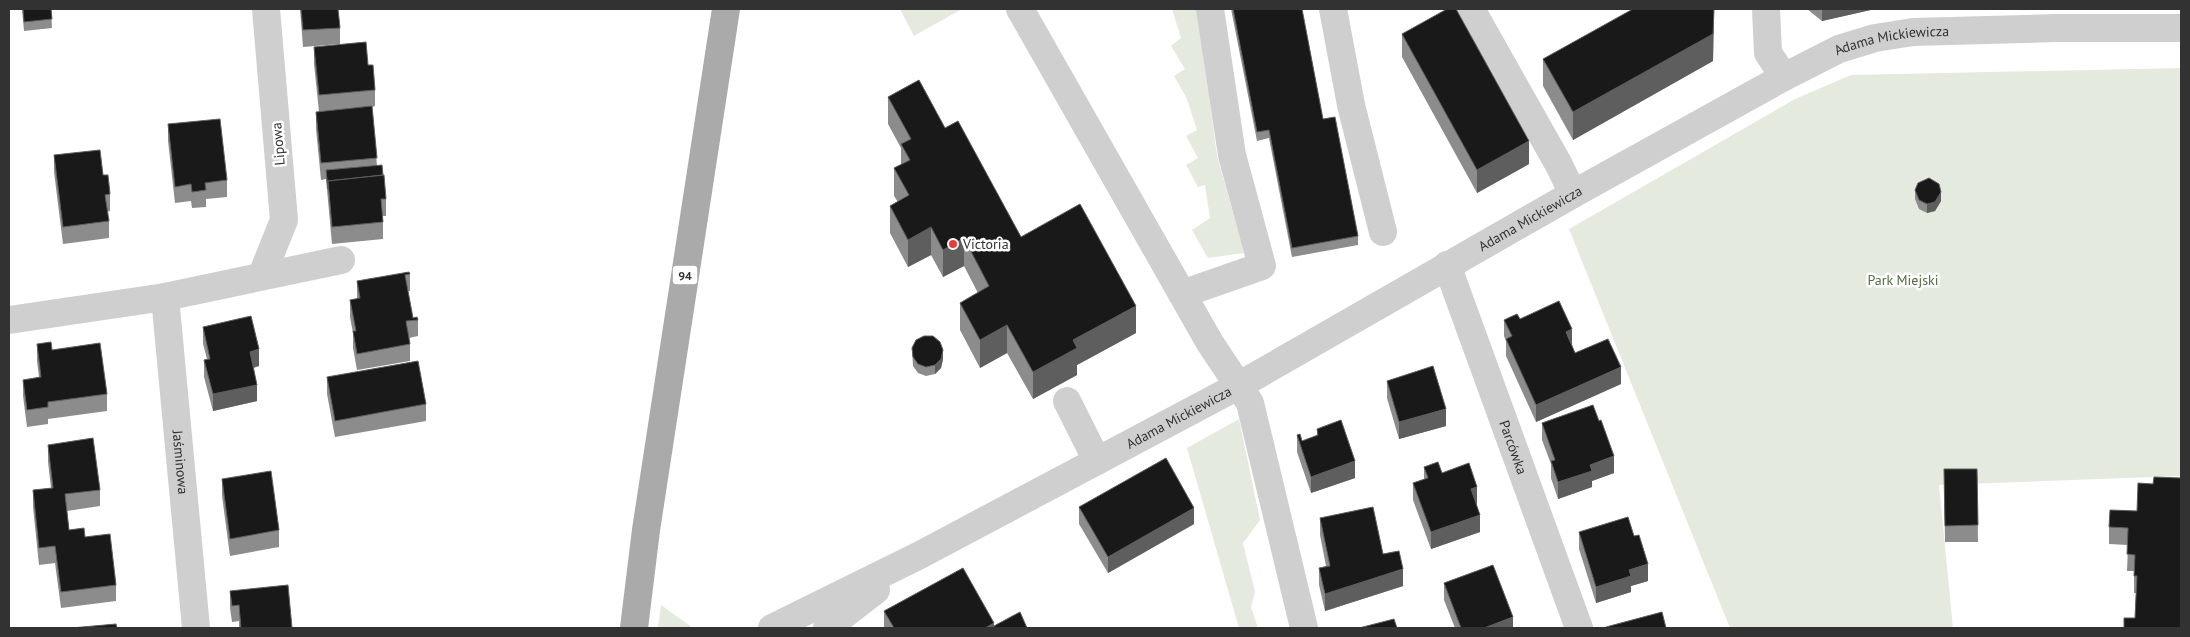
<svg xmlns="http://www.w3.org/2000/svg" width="2190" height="637" viewBox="0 0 2190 637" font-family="'PT Sans',sans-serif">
	<rect width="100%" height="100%" fill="#fff"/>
	<!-- green -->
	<g fill="#e4ebde">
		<polygon points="900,9 962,9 914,36"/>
		<polygon points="1172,9 1197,9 1217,155 1244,253 1208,258 1192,230 1210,218 1205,185 1198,187 1186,165 1198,158 1186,136 1197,130 1187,99 1174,76 1185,69 1171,46 1181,38"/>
		<polygon points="2181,68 2181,476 1939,485 1953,628 1730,628 1569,229 1795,99 1851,75"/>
		<polygon points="1239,419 1260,520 1243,543 1255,592 1251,607 1258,628 1239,628 1187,448"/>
		<polygon points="661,605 693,628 658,628"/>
	</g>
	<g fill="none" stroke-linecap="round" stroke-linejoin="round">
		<!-- minor -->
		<g stroke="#cfcfcf" stroke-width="28">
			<polyline points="1020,9 1210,343 1250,403 1304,628"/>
			<polyline points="1333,9 1351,105 1383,232"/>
			<polyline points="1471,9 1559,165 1573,194"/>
			<polyline points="1766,9 1768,53 1784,77"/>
			<path id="s1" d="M1447 265 1579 628"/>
			<polyline points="262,275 284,220 266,9"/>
			<polyline points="1182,294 1262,266 1232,155 1210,9"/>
			<path id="s2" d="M165 297 196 628"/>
			<polyline points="9,320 165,297 341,260"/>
			<polyline points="1067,401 1097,461"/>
			<path id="s3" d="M772 628 920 555 1238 386 1573 194 1784 77 1839 49 1875 38 1913 32 2057 28H2181"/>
			<polyline points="827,628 876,590"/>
		</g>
		<!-- major -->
		<polyline stroke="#aaa" stroke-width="28" points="634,628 646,530 726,9"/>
	</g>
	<!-- wall -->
	<g fill="#8c8c8c">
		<polygon points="22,9 51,9 52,28 24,31"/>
		<polygon points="300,9 338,9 340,28 340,44 303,47"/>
		<polygon points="1231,9 1302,9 1323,119 1358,236 1358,245 1292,257 1269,138 1257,141"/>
		<polygon points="1714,9 1713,61 1573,140 1543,86 1543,59"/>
		<polygon points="1807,9 1875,9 1822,21"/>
		<polygon points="1402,34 1529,164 1477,193 1402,57"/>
		<polygon points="314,47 368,65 375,90 375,106 372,107 377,166 386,199 386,216 383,216 383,239 332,244 326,179 321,180 316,129 316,112 319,112 314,64"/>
		<polygon points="888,97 945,128 1021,237 1136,333 1077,365 1077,375 1033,399 1007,353 980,368 960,330 960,303 978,293 964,266 943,277 931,255 908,267 890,233 890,206 898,202 894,196 894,168 901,165 901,148 888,124"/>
		<polygon points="168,124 227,180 227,197 206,199 206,207 192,208 191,201 175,203 168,141"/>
		<polygon points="54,155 103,175 110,194 110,211 107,212 109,221 109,238 63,244 54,172"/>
		<polygon points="1915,190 1941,201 1935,211 1927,213 1919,209 1915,199"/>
		<polygon points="410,274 410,291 408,291 413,318 418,320 418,336 409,338 410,344 410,361 357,370 353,348 353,333 350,317 350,300 357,299 357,281"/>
		<polygon points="1520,319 1572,345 1575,353 1621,384 1536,422 1506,356 1506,341 1504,336 1504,320"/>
		<polygon points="203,327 259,366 254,368 257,401 213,411 204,377 204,360 207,359 203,344"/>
		<polygon points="37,344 52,350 107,394 107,411 48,419 48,424 27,427 23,396 23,380 39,377 37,361"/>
		<polygon points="912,348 943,359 941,368 935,374 926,376 918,373 913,366"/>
		<polygon points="327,377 426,404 426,421 335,437 327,394"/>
		<polygon points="1387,381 1446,426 1399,439 1387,398"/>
		<polygon points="1542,423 1614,473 1592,481 1592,487 1558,499 1551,478 1551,464 1542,440"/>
		<polygon points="1317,429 1355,478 1311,493 1297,452 1297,435 1302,441 1317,436"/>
		<polygon points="48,445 100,490 100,506 67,511 69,530 85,537 116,585 116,601 61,608 55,563 39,565 33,507 33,490 51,488 48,462"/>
		<polygon points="1424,467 1442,473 1477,504 1476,504 1480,532 1431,549 1413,500 1413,483 1424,479"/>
		<polygon points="1944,469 1977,469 1978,542 1945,542"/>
		<polygon points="2181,478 2135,618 2136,593 2134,593 2134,571 2127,571 2128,545 2109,544 2109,527 2137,511 2153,484"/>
		<polygon points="222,479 279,530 279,547 230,556 222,496"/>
		<polygon points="1079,507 1194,524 1108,573 1079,524"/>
		<polygon points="1320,518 1383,554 1403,586 1325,611 1319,585 1319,568 1326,566 1320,535"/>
		<polygon points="1579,532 1648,581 1631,586 1631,592 1596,603 1579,549"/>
		<polygon points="1444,583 1513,628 1455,628 1444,600"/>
		<polygon points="230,591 292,628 239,628 239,621 232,622 230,608"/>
		<polygon points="884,611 994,626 1027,628 884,628"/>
	</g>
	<!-- shaded-wall -->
	<g fill="#5e5e5e">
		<polygon points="1714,9 1713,61 1573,140 1573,112"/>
		<polygon points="1822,9 1875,9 1822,21"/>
		<polygon points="1529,141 1529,164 1477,193 1477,170"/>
		<polygon points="1941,192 1941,201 1935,211 1927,213 1927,204"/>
		<polygon points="931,227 931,255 908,267 908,240"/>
		<polygon points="964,238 964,266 943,277 943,250"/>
		<polygon points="1136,306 1136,333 1077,365 1077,375 1033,399 1033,372 1073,340"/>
		<polygon points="1007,325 1007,353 980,368 980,340"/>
		<polygon points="1572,329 1572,346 1566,332"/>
		<polygon points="259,349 259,366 250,368 250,352"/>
		<polygon points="943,350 943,359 941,368 935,374 935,365"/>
		<polygon points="1621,367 1621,384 1536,422 1536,405"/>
		<polygon points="257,385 257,401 213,411 213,394"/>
		<polygon points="1446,409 1446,426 1399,439 1399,422"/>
		<polygon points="1614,456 1614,473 1592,481 1592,487 1558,499 1558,482 1590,465"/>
		<polygon points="1355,461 1355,478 1311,493 1311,477"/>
		<polygon points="1477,487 1477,504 1471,506 1471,489"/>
		<polygon points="1194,508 1194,524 1108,573 1108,557"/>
		<polygon points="1480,515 1480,532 1431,549 1431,532"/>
		<polygon points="1648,564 1648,581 1631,586 1631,592 1596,603 1596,587 1629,570"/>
		<polygon points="1403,569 1403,586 1325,611 1325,594"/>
		<polygon points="1513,617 1513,628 1484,628"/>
		<polygon points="994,623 994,628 985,628"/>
	</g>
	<!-- building -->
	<g fill="#191919" stroke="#5e5e5e">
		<polygon points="23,9 51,9 52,19 24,22"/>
		<polygon points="301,9 338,9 340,28 303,30"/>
		<polygon points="1233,9 1302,9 1323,119 1335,117 1358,236 1292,248 1269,130 1257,132"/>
		<polygon points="1447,9 1456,9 1529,141 1477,170 1402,34"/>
		<polygon points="1633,9 1714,9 1713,34 1573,112 1543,59"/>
		<polygon points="366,42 368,65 373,65 375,90 319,95 314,47"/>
		<polygon points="919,80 945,128 958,121 1021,237 1080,204 1136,306 1073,340 1077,348 1033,372 1007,325 980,340 960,303 989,286 964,238 943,250 931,227 908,240 890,206 909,195 894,168 910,160 901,144 911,139 888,97"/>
		<polygon points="372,106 377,158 321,163 316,112"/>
		<polygon points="220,119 227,180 205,183 206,190 192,192 191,184 175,187 168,124"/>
		<polygon points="100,150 103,175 108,175 110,194 105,195 109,221 63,227 54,155"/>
		<polygon points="382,165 383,175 328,181 328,189 326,170"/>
		<polygon points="384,175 386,199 381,199 383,222 332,227 328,181"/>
		<polygon points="1929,178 1939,184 1941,192 1935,202 1927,204 1919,200 1915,190 1918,183"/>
		<polygon points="409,272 410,274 405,275 413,318 417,317 418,320 406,321 410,344 357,354 353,331 356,331 350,300 360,298 357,281"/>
		<polygon points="1559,301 1572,329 1566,332 1575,353 1608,339 1621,367 1536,405 1506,339 1512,336 1504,320 1517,314 1520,319"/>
		<polygon points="251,316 259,349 250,352 257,385 213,394 204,360 210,359 203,327"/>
		<polygon points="924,336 933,336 940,342 943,350 941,359 935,365 926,367 918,364 913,357 912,348 916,340"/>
		<polygon points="51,342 52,350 100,343 107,394 48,402 48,407 27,410 23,380 41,377 37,344"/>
		<polygon points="418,361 426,404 335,421 327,377"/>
		<polygon points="1433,366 1446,409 1399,422 1387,381"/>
		<polygon points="1593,405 1599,421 1601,420 1614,456 1590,465 1592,471 1558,482 1551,461 1555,460 1542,423"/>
		<polygon points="1341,420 1355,461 1311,477 1297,435 1300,434 1302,441 1318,435 1317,429"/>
		<polygon points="93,438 100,490 65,494 69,530 84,528 85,537 110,534 116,585 61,592 55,546 39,548 33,490 53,488 48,445"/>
		<polygon points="1166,458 1194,508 1108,557 1079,507"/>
		<polygon points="1438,462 1442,473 1469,463 1477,487 1471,489 1480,515 1431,532 1413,483 1428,478 1424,467"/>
		<polygon points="1944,469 1977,469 1978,525 1945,526"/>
		<polygon points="271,471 279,530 230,539 222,479"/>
		<polygon points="2154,477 2181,478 2181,628 2124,628 2124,618 2135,618 2137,576 2134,576 2135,555 2127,554 2128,528 2109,527 2110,510 2137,511 2138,483 2153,484"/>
		<polygon points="1373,507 1383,554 1399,551 1403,569 1325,594 1319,568 1330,566 1320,518"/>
		<polygon points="1628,517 1634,536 1639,535 1648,564 1629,570 1631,576 1596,587 1579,532"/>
		<polygon points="1493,565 1513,617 1484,628 1461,628 1444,583"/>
		<polygon points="963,568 994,623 985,628 894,628 884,611"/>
		<polygon points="288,585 292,628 241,628 239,605 232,606 230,591"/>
		<polygon points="1020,612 1027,628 994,628 994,626"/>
		<polygon points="1662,612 1666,628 1606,628 1606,627"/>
		<polygon points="1394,619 1397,628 1359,628"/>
		<polygon points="116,624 117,628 71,628"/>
	</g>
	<!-- markers -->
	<circle fill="#e23e3c" stroke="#fff" stroke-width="2" cx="953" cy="244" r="5"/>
	<g text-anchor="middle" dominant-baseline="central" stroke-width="5" stroke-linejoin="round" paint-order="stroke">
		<!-- shield labels -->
		<rect fill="#fff" stroke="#707070" stroke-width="1" x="672.5" y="265.5" width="25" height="19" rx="4"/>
		<g font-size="12" font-weight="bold" fill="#323232">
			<text x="685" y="275">94</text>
		</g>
		<!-- street labels -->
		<g font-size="14" fill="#323232" stroke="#fff">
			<text stroke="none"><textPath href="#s3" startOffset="1268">Adama Mickiewicza</textPath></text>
			<text transform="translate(278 144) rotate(-95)">Lipowa</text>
			<text stroke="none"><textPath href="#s3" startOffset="862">Adama Mickiewicza</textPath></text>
			<text stroke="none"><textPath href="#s3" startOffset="458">Adama Mickiewicza</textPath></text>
			<text stroke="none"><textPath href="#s1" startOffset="194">Parcówka</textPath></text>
			<text stroke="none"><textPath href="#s2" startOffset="166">Jaśminowa</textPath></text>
		</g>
		<!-- poi labels -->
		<g font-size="14" fill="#323232" stroke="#fff" text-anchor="start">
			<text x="963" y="244">Victoria</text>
		</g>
		<!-- park labels -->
		<g font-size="14" fill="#516e3f" stroke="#fff">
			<text x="1903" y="280">Park Miejski</text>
		</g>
	</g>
	<!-- border -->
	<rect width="2190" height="637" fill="none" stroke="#323232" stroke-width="20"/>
</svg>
